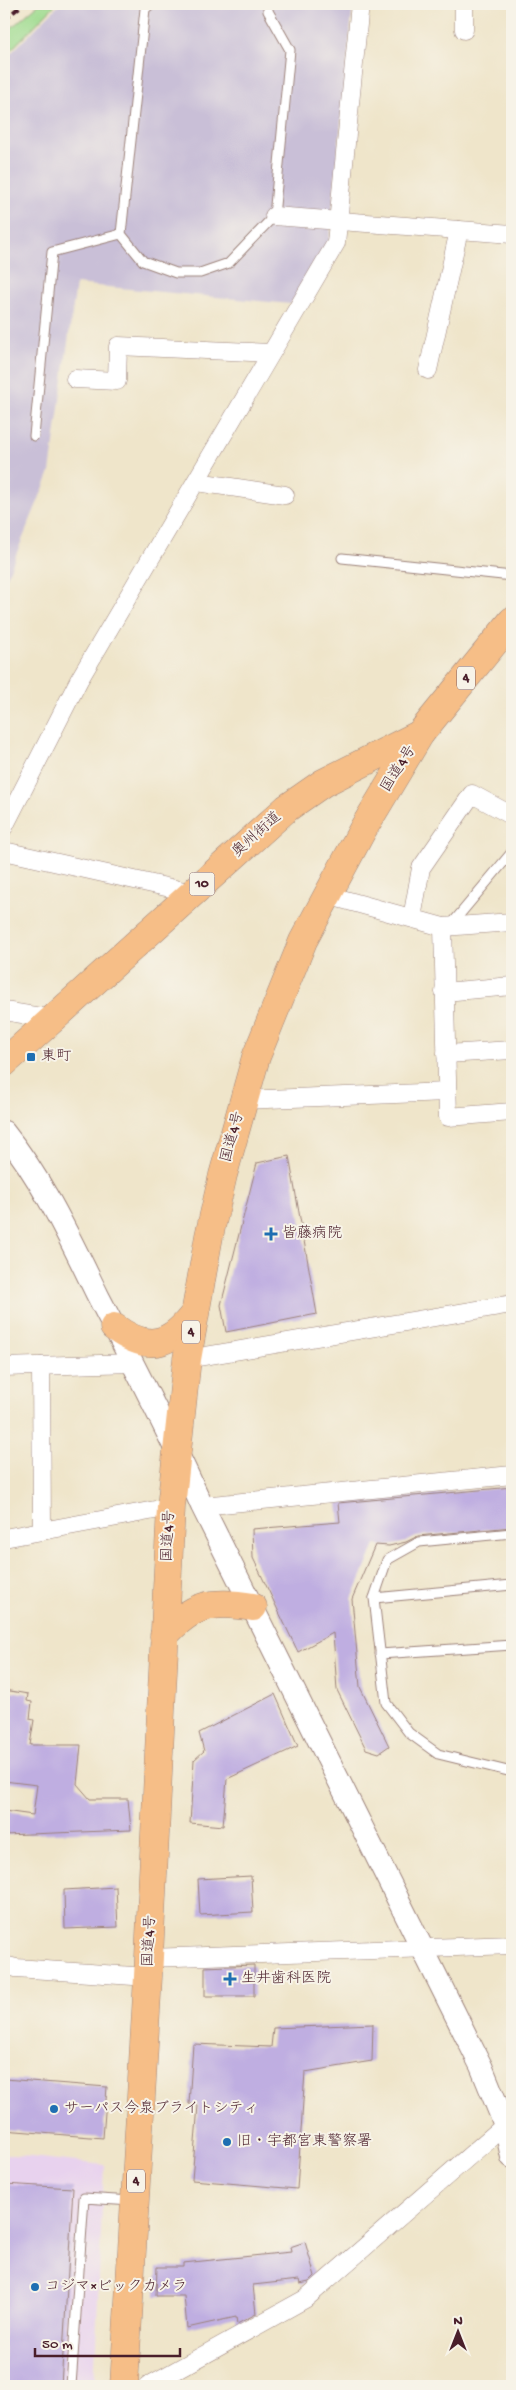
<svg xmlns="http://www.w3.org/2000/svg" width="516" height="2390" viewBox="0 0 516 2390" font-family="'Gochi Hand','Klee One',sans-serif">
	<rect width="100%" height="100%" fill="#f7f3e8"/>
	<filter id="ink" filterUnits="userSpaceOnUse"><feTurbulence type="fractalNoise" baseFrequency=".02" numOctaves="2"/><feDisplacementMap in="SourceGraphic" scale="10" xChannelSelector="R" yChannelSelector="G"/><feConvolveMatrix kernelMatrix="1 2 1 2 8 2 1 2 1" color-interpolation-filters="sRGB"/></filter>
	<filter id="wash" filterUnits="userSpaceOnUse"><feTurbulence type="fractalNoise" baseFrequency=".0096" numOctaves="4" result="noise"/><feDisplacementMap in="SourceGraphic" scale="20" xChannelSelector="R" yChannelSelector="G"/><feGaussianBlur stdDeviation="1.12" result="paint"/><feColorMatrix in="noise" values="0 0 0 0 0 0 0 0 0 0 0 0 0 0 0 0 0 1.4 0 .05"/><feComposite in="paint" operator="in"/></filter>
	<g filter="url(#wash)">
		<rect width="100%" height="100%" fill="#efe5ca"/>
		<!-- built -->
		<polygon fill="#e8d2ee" points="4,2154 104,2165 94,2386 4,2386"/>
		<!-- industrial -->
		<polygon fill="#c9bfd7" points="60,4 353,4 329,241 291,304 76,284 50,472 4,584 4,60"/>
		<!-- green -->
		<polygon fill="#9fdb8f" stroke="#747d5d" points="39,4 56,4 4,57 4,34"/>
		<g id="blocks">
			<!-- building -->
			<g fill="#bfaee1">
				<polygon points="289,1156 317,1314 226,1332 221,1305 257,1163"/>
				<polygon points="512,1487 512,1527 418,1536 406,1542 389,1546 375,1545 352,1599 360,1687 389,1746 379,1753 366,1749 337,1690 333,1633 298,1652 253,1558 252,1529 340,1522 338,1503"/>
				<polygon points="4,1690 28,1694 27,1701 32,1702 30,1719 34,1720 30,1745 81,1745 77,1784 90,1799 128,1799 131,1830 4,1835 4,1811 33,1815 37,1785 4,1781"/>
				<polygon points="275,1694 298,1746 227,1779 223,1826 190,1823 194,1760 204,1751 199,1733"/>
				<polygon points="251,1876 253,1912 200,1915 198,1879"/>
				<polygon points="116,1887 118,1927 65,1929 64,1890"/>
				<polygon points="254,1965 254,1996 205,1996 205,1967"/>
				<polygon points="373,2024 372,2061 305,2072 297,2189 192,2180 198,2105 189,2104 193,2044 271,2047 273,2028"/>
				<polygon points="4,2079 107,2087 103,2138 4,2130"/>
				<polygon points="4,2184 73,2188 61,2386 4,2386"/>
				<polygon points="305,2242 315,2276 309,2282 300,2284 299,2280 253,2285 256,2314 237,2324 236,2317 187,2328 184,2296 156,2296 157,2267 183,2267 183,2263 291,2252 290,2247"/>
			</g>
		</g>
	</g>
	<g filter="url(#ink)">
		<use href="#blocks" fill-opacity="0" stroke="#9c827a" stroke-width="1"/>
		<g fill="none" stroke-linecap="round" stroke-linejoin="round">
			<defs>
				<g id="service">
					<polyline points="151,4 145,9 121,234 143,261 176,273 200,273 229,263 274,216 290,50 268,11 268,4"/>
					<polyline points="34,436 52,252 121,234"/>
					<polyline points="342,558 512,576"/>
					<polyline points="450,926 512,852"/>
					<polyline points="512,1533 419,1542 387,1560 374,1598 386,1703 409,1733 438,1754 512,1772"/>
					<polyline points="374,1598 512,1585"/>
					<polyline points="380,1654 512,1645"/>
					<polyline points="71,2386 84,2198 132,2201"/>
				</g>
				<g id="minor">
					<polyline points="464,30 464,4"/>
					<polyline points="274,216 512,234"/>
					<polyline points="428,370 459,230"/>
					<polyline points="75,379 117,381 118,346 271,353"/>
					<polyline points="197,482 285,495"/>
					<polyline points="4,827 79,680 336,243 360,4"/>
					<polyline points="4,851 193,893"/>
					<polyline points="327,895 443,927 512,922"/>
					<polyline points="412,918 421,868 472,794 509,814"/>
					<polyline points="443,927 448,1117 512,1112"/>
					<polyline points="444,992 512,986"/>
					<polyline points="4,1011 53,1019"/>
					<polyline points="446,1054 512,1050"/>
					<polyline points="243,1100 447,1092"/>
					<polyline points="187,1359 512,1304"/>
					<polyline points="41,1366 42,1531"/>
					<polyline points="4,1367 132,1363"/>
					<polyline points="202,1506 512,1475"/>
					<polyline points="4,1538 171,1507"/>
					<polyline points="149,1958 512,1945"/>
					<polyline points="4,1965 16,1968 148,1977"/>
					<polyline points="148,2386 305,2299 512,2119"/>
				</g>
				<path id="tertiary" d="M4 1132C44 1182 70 1239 98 1296 134 1365 170 1435 202 1506L481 2066 505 2125 512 2157"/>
				<polyline id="primary" points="4,1063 287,808 323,783 420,734"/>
				<g id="trunk">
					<path d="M114 1327C147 1352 170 1346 194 1314"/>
					<path d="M164 1636C192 1604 212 1600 253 1607"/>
					<polyline points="124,2386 148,1977 171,1507 187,1359 209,1236 223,1175 256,1057 303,941 363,829 420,734 512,621"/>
				</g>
			</defs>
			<!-- service casing -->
			<use href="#service" stroke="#9c827a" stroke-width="11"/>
			<!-- minor casing -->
			<use href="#minor" stroke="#9c827a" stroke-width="19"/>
			<!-- tertiary casing -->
			<use href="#tertiary" stroke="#9c827a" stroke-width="24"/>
			<!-- primary casing -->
			<use href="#primary" stroke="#9c827a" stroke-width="29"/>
			<!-- trunk casing -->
			<use href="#trunk" stroke="#9c827a" stroke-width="29"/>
			<!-- service -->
			<use href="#service" stroke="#fff" stroke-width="9"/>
			<!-- minor -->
			<use href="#minor" stroke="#fff" stroke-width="18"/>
			<!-- tertiary -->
			<use href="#tertiary" stroke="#fff" stroke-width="22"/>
			<!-- primary -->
			<use href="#primary" stroke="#f6be87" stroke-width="28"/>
			<!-- trunk -->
			<use href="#trunk" stroke="#f6be87" stroke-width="28"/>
			<!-- rail -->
			<polyline stroke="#4a1f2b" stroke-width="4" stroke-dasharray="8 4" stroke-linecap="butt" points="4,20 23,4"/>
		</g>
	</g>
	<!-- markers -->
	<g fill="#1f6fb2" stroke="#f7f3e8" stroke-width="2">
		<rect x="26" y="1052" width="10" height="10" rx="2.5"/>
		<path d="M268.5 1226.5h5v5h5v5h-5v5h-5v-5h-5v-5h5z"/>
		<path d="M227.5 1971.5h5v5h5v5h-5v5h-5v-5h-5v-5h5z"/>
		<circle cx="54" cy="2109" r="5"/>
		<circle cx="227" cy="2142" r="5"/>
		<circle cx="35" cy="2287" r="5"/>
	</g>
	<g text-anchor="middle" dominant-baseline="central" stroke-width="4" stroke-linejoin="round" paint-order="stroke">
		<!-- shield labels -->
		<g fill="#f7f3e8" stroke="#7e5f64" stroke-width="1">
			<rect x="457" y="666.5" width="18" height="23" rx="4"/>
			<rect x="189.5" y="872.5" width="25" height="23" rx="4"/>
			<rect x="182" y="1320.5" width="18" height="23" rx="4"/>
			<rect x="127" y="2169.5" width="18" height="23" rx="4"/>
		</g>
		<g font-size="14" font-weight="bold" fill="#4a1f2b">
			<text x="466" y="678">4</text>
			<text x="202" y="884">10</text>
			<text x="191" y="1332">4</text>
			<text x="136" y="2181">4</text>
		</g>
		<!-- street labels -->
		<g font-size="15" fill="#4a1f2b" stroke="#f7f3e8">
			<text transform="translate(399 769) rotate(-58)">国道4号</text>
			<text transform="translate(257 835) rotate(-42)">奥州街道</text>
			<text transform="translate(233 1137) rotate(-75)">国道4号</text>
			<text transform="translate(169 1536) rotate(-87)">国道4号</text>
			<text transform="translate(150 1941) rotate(-87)">国道4号</text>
		</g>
		<!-- poi labels -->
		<g font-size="15" fill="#4a1f2b" stroke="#f7f3e8" text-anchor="start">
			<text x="41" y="1057">東町</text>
			<text x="282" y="1234">皆藤病院</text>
			<text x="241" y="1979">生井歯科医院</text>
			<text x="64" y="2109">サーパス今泉ブライトシティ</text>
			<text x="237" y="2142">旧・宇都宮東警察署</text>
			<text x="45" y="2287">コジマ×ビックカメラ</text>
		</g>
	</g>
	<!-- margin -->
	<rect width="516" height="2390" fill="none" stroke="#f7f3e8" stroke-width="20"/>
	<!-- north arrow -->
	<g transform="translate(458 2332)" stroke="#f7f3e8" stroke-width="4" paint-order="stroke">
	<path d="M0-4L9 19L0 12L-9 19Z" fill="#4a1f2b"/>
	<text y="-8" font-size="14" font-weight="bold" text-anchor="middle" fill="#4a1f2b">N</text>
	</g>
	<!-- scale -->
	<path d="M35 2348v8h145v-8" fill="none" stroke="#4a1f2b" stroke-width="2.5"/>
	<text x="42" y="2348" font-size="15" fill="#4a1f2b" stroke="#f7f3e8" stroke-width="4" paint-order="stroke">50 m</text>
</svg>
